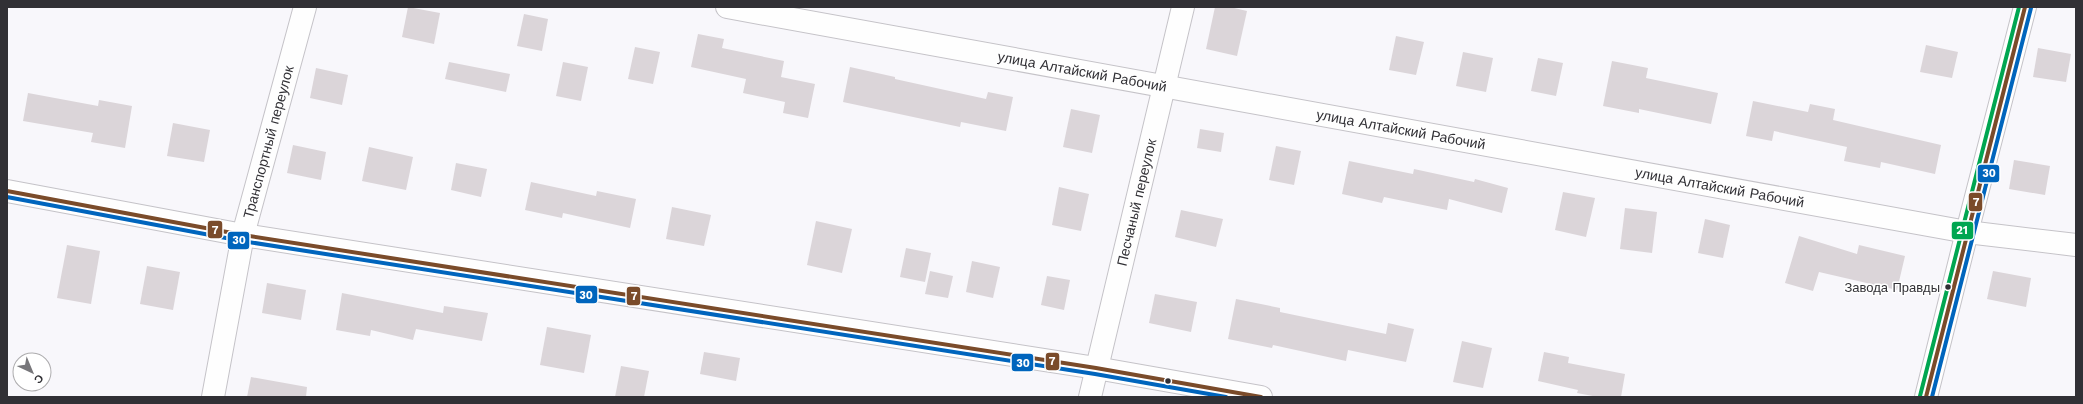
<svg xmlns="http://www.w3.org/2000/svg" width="2083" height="404" viewBox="0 0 2083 404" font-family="'Work Sans',sans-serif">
	<rect width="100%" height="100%" fill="#f8f7fb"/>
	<!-- building -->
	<g fill="#dbd5d9">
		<polygon points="408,7 440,13 434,44 402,37"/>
		<polygon points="1215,7 1230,7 1247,11 1237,56 1206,49"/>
		<polygon points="524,14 548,19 542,51 517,46"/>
		<polygon points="698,34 724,39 722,48 784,61 781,77 815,84 808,118 783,113 785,102 743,93 746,79 691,67"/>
		<polygon points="1396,36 1424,42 1416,75 1389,70"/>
		<polygon points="1926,45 1958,52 1952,78 1920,72"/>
		<polygon points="635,47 660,52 653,84 628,79"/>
		<polygon points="2038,48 2071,54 2066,82 2033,77"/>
		<polygon points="1463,52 1493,58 1486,92 1456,86"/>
		<polygon points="1538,58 1563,63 1556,96 1531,91"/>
		<polygon points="1612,61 1648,68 1646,78 1718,93 1711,124 1639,109 1639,113 1603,106"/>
		<polygon points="449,62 510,74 506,92 445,79"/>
		<polygon points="563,62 588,67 581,101 556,96"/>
		<polygon points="850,67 895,77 895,79 986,99 988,92 1013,97 1006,131 961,122 960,127 843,102"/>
		<polygon points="316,68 348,75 342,105 310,98"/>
		<polygon points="28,93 98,106 99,100 132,106 125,148 91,142 93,133 23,121"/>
		<polygon points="1753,101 1808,112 1810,104 1835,109 1833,120 1941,145 1935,174 1881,162 1880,168 1844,161 1847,147 1774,131 1772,141 1746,136"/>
		<polygon points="1071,109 1100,115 1092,153 1063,147"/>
		<polygon points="173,123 210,130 204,162 167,156"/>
		<polygon points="1200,129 1224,133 1221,152 1197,148"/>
		<polygon points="293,145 326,152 321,180 287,173"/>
		<polygon points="1276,146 1301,151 1294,185 1269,180"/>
		<polygon points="369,147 413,157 406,190 362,181"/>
		<polygon points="2014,160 2050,166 2045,195 2009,189"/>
		<polygon points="1349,161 1413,174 1414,169 1474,182 1475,179 1508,188 1502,213 1449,199 1447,210 1384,197 1382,203 1342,194"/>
		<polygon points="456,163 487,169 481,197 451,190"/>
		<polygon points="531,182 596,196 597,191 636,199 630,228 563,213 562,218 525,210"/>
		<polygon points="1059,187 1089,194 1081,231 1052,225"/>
		<polygon points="1563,192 1595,198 1586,237 1555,230"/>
		<polygon points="672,207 711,215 704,246 666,239"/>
		<polygon points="1625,208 1657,212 1652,253 1620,249"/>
		<polygon points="1181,210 1223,219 1216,247 1175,237"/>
		<polygon points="1705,219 1730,225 1723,258 1698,253"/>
		<polygon points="816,221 852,229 842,273 807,265"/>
		<polygon points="1799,236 1857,254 1859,245 1905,256 1897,290 1819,272 1813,291 1785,283"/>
		<polygon points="67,245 100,251 91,304 57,298"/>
		<polygon points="906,248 931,253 925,282 900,277"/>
		<polygon points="972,261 1000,267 993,298 966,292"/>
		<polygon points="147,266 180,272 173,310 140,304"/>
		<polygon points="930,271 953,276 948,298 925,294"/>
		<polygon points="1993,271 2031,278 2026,307 1987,299"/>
		<polygon points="1047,276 1070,280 1064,310 1041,305"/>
		<polygon points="267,283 306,290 301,320 262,313"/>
		<polygon points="342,293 443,313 444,306 488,313 482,341 416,329 413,340 371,330 370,336 336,330"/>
		<polygon points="1155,294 1197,302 1191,332 1149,323"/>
		<polygon points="1236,299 1280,308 1280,312 1386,334 1388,323 1414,329 1406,362 1348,350 1346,361 1273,345 1272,348 1228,339"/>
		<polygon points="547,327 591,335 584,373 540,365"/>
		<polygon points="1462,341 1492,348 1483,388 1453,382"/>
		<polygon points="704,352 740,358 736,381 700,374"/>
		<polygon points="1544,352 1569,357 1568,363 1625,374 1621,397 1598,397 1577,393 1578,390 1538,381"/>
		<polygon points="621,366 649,371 644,397 615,397"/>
		<polygon points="251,377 307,387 306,397 247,397"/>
	</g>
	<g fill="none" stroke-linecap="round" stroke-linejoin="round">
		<defs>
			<g id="minor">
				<path id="s1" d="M727 7 1967 232 2076 245"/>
				<polyline points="7,191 243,235 1096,368 1261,397"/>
				<path id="s2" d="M213 397 243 235 305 7"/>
				<path id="s3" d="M1090 397 1183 7"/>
			</g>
			<polyline id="tertiary" points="1926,397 1967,232 2025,7"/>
		</defs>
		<!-- minor casing -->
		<use href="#minor" stroke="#c5c3c8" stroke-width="24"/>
		<!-- tertiary casing -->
		<use href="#tertiary" stroke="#c5c3c8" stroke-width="24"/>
		<!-- minor -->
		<use href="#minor" stroke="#fefefe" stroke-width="22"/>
		<!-- tertiary -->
		<use href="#tertiary" stroke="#fefefe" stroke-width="22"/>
		<defs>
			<g id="bus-1">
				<polyline points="7,191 243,235 1096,368 1261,397"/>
				<polyline points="1926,397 2025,7"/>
			</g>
			<g id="bus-2">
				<polyline points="7,197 242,241 1095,374 1226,397"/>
				<polyline points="1932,397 2031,8"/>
			</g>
			<polyline id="bus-3" points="1920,396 2019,7"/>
		</defs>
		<!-- bus-1 casing -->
		<use href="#bus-1" stroke="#fff" stroke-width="7"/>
		<!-- bus-2 casing -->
		<use href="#bus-2" stroke="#fff" stroke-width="7"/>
		<!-- bus-3 casing -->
		<use href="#bus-3" stroke="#fff" stroke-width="7"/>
		<!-- bus-1 -->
		<use href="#bus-1" stroke="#7a4b2a" stroke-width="4"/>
		<!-- bus-2 -->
		<use href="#bus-2" stroke="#0065bd" stroke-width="4"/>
		<!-- bus-3 -->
		<use href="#bus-3" stroke="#00a651" stroke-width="4"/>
	</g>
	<!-- markers -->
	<g fill="#313035" stroke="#fff" stroke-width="1.5">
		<circle cx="1948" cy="287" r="3.5"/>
		<circle cx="1168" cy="381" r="3.5"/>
	</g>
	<g text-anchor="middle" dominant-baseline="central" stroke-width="3" stroke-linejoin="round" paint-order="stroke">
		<!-- bus labels -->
		<g font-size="13" fill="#313035" stroke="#fff" text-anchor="end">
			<text x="1940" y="287">Завода Правды</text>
		</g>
		<!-- street labels -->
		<g font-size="14" fill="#313035" stroke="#fff">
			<text stroke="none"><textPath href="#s1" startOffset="361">улица Алтайский Рабочий</textPath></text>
			<text stroke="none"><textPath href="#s1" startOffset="685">улица Алтайский Рабочий</textPath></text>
			<text stroke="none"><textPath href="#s2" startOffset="261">Транспортный переулок</textPath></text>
			<text stroke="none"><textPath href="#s1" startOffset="1009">улица Алтайский Рабочий</textPath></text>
			<text stroke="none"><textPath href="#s3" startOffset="200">Песчаный переулок</textPath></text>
		</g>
	</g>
	<g stroke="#fff" stroke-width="1.5">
		<rect x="1977" y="164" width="23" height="19" rx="4" fill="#0065bd"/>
		<rect x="1968" y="192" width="15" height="20" rx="4" fill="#7a4b2a"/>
		<rect x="207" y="220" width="16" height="19" rx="4" fill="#7a4b2a"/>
		<rect x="1951" y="221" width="23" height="19" rx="4" fill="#00a651"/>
		<rect x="227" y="231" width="23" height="19" rx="4" fill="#0065bd"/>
		<rect x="575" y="285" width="23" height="19" rx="4" fill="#0065bd"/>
		<rect x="626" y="286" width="15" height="20" rx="4" fill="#7a4b2a"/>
		<rect x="1045" y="352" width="15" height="19" rx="4" fill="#7a4b2a"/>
		<rect x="1011" y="353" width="23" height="19" rx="4" fill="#0065bd"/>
	</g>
	<g font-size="11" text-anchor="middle" font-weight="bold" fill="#fff">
		<text x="1989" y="177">30</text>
		<text x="1976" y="206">7</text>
		<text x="215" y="234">7</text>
		<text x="1962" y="234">21</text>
		<text x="239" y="244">30</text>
		<text x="586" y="299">30</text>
		<text x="634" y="300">7</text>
		<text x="1052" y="365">7</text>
		<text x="1023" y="367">30</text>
	</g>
	<!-- border -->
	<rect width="2083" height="404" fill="none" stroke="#313035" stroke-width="16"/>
	<!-- north arrow -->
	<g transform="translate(32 372) rotate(136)"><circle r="19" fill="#ffffff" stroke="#adacae"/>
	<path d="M0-3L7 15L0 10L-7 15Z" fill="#77767a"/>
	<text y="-6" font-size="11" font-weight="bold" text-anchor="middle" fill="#313035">С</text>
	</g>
</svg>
